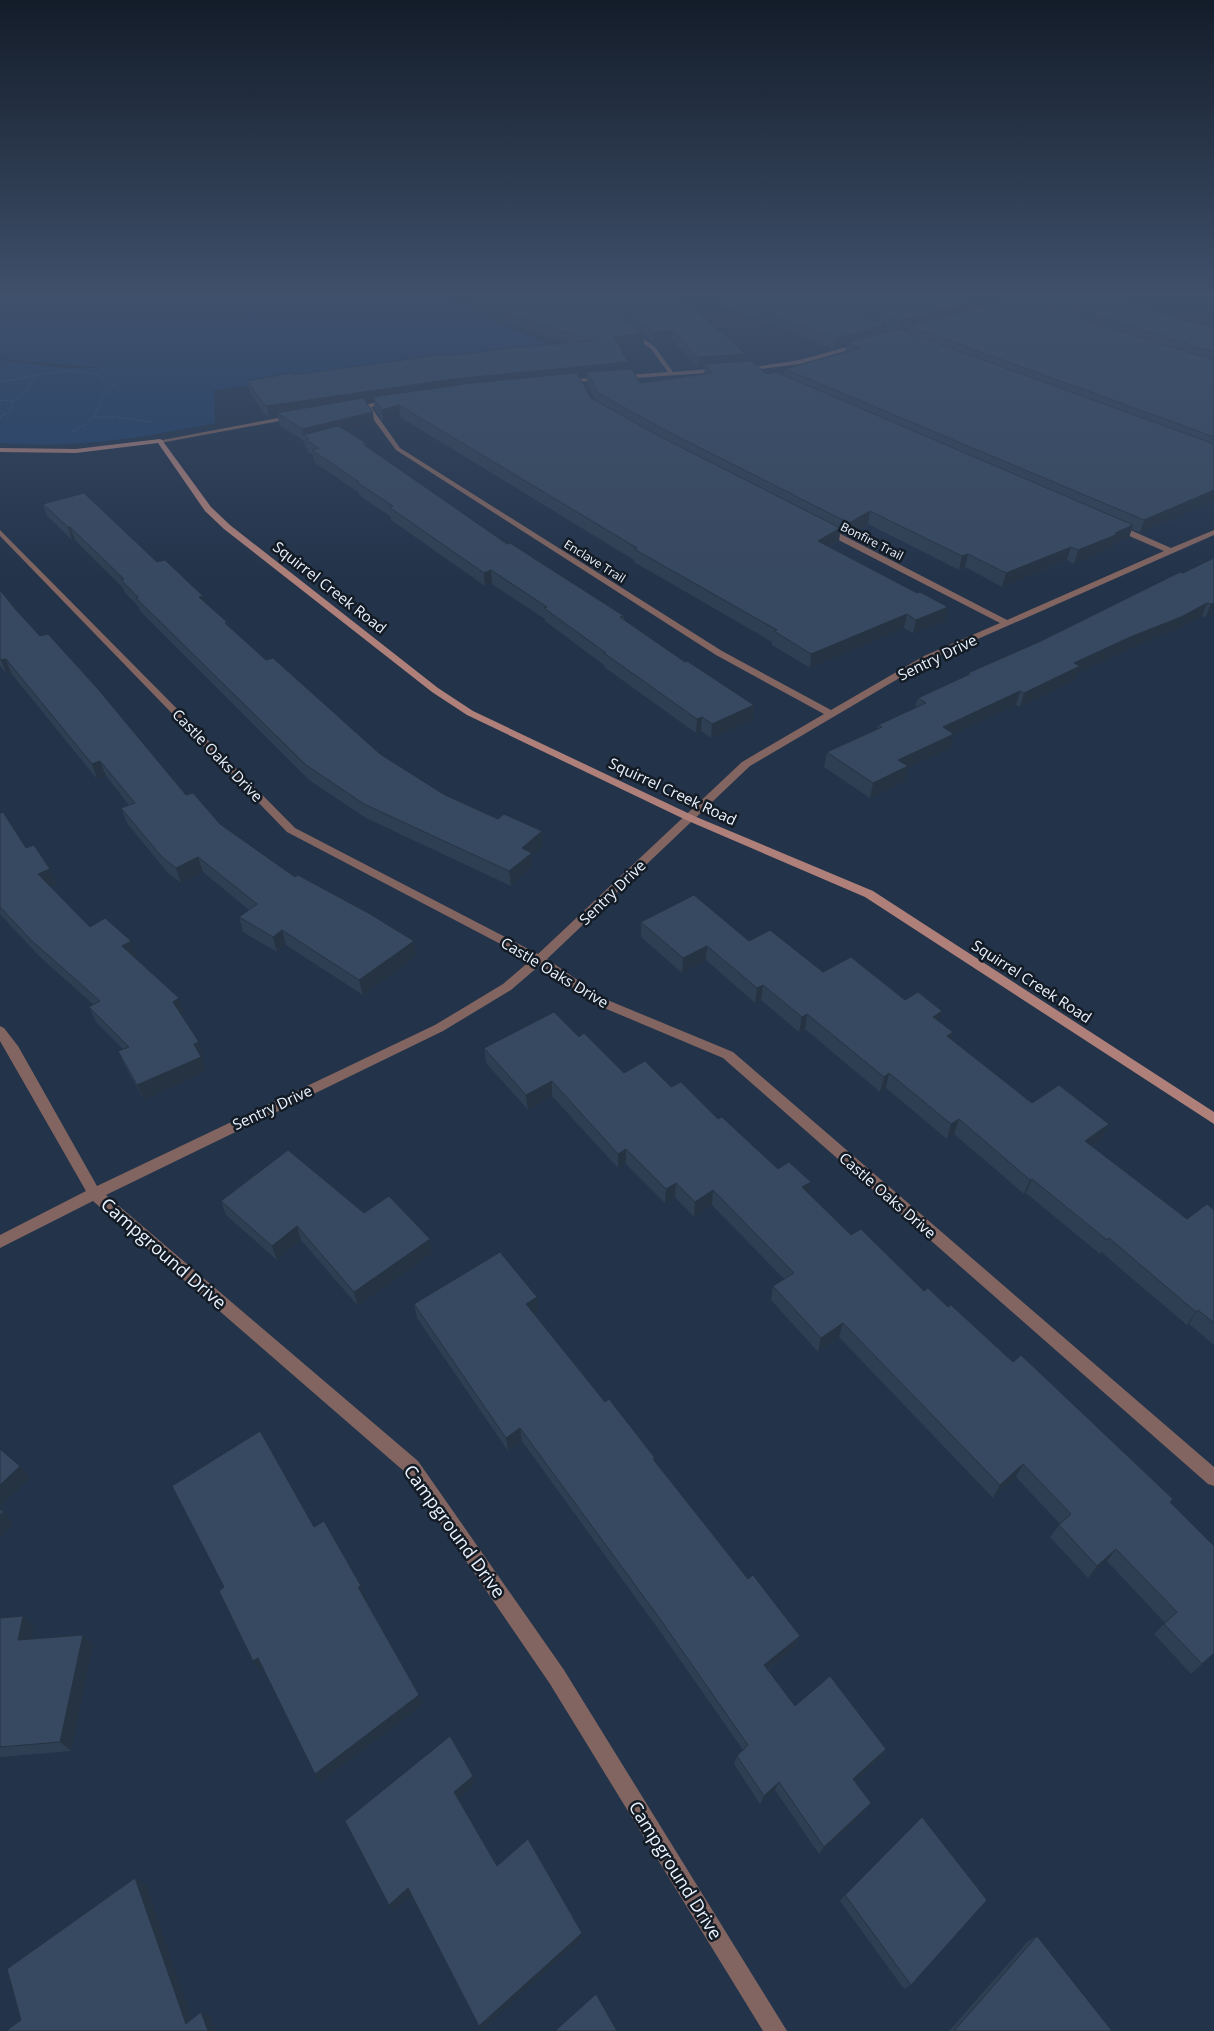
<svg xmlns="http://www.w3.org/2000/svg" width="1214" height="2031" viewBox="0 0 1214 2031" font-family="'Open Sans',sans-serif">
	<rect width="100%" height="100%" fill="#23334a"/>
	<!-- green -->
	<path fill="#203f68" d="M438 294 548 345 214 390 215 423C141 438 76 449 0 443V360L65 368H104L0 359V295Z"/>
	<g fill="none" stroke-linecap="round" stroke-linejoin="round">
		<!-- path -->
		<g stroke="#798698" stroke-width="1" stroke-dasharray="0.5 2" stroke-linecap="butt">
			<path d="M0 382C37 376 81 360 114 384L103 395 94 417H114L152 422"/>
			<polyline points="0,400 13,401 26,391 35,376"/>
			<polyline points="0,417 9,412 13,401"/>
			<polyline points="72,431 87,424 94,417"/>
		</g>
		<!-- street -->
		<g fill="#826560" fill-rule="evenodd">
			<polygon points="631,330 655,347 673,372 721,368 724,370 721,372 562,383 564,380 668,372 651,349 629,333"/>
			<polygon points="861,343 863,346 800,364 743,371 740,369 800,360"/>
			<polygon points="390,400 392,401 392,403 371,407 400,448 722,651 831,710 924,656 1000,623 821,531 821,527 827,527 1007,620 1164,551 1113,529 1113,525 1119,525 1171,548 1214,530 1214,535 930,660 750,766 547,959 605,999 733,1052 1214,1467 1214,1486 1208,1484 723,1058 597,1005 540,965 511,990 443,1031 106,1195 418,1461 564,1670 787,2031 763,2031 550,1684 406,1473 93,1201 0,1248 0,1235 86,1191 0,1041 0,1026 4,1028 18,1046 97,1186 435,1025 503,984 531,960 287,832 0,536 0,530 295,828 538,954 742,762 824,714 716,655 396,450 365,408 351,410 348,408"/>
			<polygon points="294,415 296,416 296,418 160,443 157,441"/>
		</g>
		<!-- secondary -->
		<polygon fill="#ae8079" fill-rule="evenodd" points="160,439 162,440 211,507 230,525 438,688 473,711 694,816 873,891 1214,1112 1214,1124 865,897 686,820 467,715 432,692 224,529 205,511 158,443 76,453 0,452 0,448 76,449"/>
	</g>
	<!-- wall -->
	<g fill="#2f3f53" fill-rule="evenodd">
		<path d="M461 294H674L745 354 744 361 766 374 784 375 785 369 845 353 846 346 834 349 694 294H1102L1214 329V501L1140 533 1131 529 1129 538 1114 544V547L1074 564 1067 560 1002 587 965 567 959 570 868 524 847 536 840 532 839 541 829 547 945 621 913 633 904 628 810 668 772 645V642L634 562V560L400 417 383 421 374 408V402L366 403 374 424 346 431 366 443 367 447 507 544 624 616V621L685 662 754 705 753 720 711 738 701 731 696 733 604 667V665L545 621V619L492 584 485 586 391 520V517L359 495V493L314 462 313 455 308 452V449L305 447 304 441 279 425 278 416 269 417 264 414 250 392 247 381 567 343 474 312ZM1027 297 1026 301 1019 299ZM1002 298 1008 299 1001 301ZM885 328 893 330 884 333ZM909 329V333L902 331ZM644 335 654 343 672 340 698 368H705L704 374 640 383 628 370 619 347 644 344ZM587 377V384L596 401 591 398 580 378Z"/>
		<polygon points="43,504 157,562 203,596 205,603 227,622 228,626 266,660 380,754 445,795 498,819 542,831 543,846 532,855 532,867 511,886 366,818 309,780 140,611 139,607 125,593 123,588 75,540 72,540 47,516"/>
		<polygon points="1214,558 1214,614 1205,618 1202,616 1175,630 1125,651 1078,673 1075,680 1020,707 1016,705 954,734 951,748 908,768 905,781 870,798 824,767 827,752 877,729 878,725 915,708 918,698 967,675 968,673 1041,641"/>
		<polygon points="0,590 16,610 186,795 220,824 295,877 416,956 363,995 286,945 277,952 243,932 239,917 249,910 203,872 181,883 167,872 127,823 121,808 129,805 106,776 97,779 11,673 7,674 0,666"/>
		<polygon points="0,813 26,848 57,884 50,886 90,927 131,941 137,956 135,957 184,1013 182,1015 204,1057 202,1058 206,1071 144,1100 125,1066 118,1051 123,1049 96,1022 89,1007 94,1005 38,955 0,914"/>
		<polygon points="641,922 749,941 823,972 905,1000 939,1022 953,1032 951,1039 1032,1103 1109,1124 1102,1139 1092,1147 1187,1219 1214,1210 1214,1345 1189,1324 1187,1325 1101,1252 1100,1254 1026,1193 1024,1194 954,1134 947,1139 886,1088 880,1092 805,1029 799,1032 761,1000 755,1003 706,960 682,973 641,937"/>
		<polygon points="579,1037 624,1073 671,1087 718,1119 778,1169 811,1182 808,1193 851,1235 924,1291 948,1307 1013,1362 1170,1503 1202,1664 1191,1674 1154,1634 1165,1623 1107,1561 1088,1578 1050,1537 1060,1524 1016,1477 993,1498 839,1337 818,1352 771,1300 773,1286 784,1279 712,1205 694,1217 675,1197 665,1203 626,1164 618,1168 552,1096 528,1110 486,1063 484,1048"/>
		<polygon points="221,1201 364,1213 430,1239 432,1253 358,1306 301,1240 277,1260 226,1215"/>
		<polygon points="414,1304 538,1311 534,1313 605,1402 655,1462 748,1579 800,1636 796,1646 768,1670 795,1706 886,1749 880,1758 855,1781 871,1803 865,1811 819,1854 775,1790 760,1804 734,1764 737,1756 743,1750 659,1630 522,1441 508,1451 417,1318"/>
		<polygon points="23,1616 34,1627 31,1639 83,1635 93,1645 71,1751 0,1757 0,1618"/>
		<polygon points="845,1895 911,1985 904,1989 840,1901"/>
		<polygon points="1037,1936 1112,2031 949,2031 1028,1941"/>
	</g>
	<!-- shaded-wall -->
	<g fill="#263343">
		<polygon points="999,294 1003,294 1001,304 910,326 909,329 897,332 899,321"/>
		<polygon points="1012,294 1027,294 1027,297 1011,300"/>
		<polygon points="886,325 884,336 846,343 846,346 834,349 835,338"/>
		<polygon points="672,330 672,340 654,343 654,332"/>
		<polygon points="644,333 644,344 614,348 614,337"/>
		<polygon points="745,354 744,365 705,364 705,368 698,368 698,357"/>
		<polygon points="628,362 628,373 587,372 587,377 454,391 373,397 374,402 282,416 277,413 278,416 269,417 267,406 453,379"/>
		<polygon points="399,405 400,417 383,421 382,410"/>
		<polygon points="373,412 374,424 309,440 309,439 303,435 304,441 302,429"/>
		<polygon points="1214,490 1214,501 1140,533 1144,520"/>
		<polygon points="870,511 868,524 847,536 849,523"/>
		<polygon points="1133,525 1129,538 1114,544 1114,547 1074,564 1078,550"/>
		<polygon points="68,527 70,527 75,540 72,540"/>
		<polygon points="840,528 839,541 816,554 818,541"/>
		<polygon points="1071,547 1067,560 1002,587 1006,573"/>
		<polygon points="968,554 965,567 959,570 962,556"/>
		<polygon points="491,570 492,584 485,586 484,573"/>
		<polygon points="203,596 207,610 199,597"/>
		<polygon points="1207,603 1202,616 1175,630 1125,651 1078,673 1075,680 1020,707 1024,693 1074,663"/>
		<polygon points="1214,603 1214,614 1205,618 1211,604"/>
		<polygon points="948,607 945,621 913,633 916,620"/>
		<polygon points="907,614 904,628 810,668 811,654"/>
		<polygon points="6,659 11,673 7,674 1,660"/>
		<polygon points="1020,691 1016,705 954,734 951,748 908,768 905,781 870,798 873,783 898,760 943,727"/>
		<polygon points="754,705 753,720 711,738 712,724"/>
		<polygon points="702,717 701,731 696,733 697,719"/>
		<polygon points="100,761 106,776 97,779 92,764"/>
		<polygon points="542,831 543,846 532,855 532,867 511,886 509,871 522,848"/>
		<polygon points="198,857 203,872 181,883 176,868"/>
		<polygon points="50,869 57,884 44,889 38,874"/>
		<polygon points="282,930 286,945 277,952 273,937"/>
		<polygon points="131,941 137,956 128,961 122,946"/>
		<polygon points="414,941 416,956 363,995 359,980"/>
		<polygon points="707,946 706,960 682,973 683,958"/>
		<polygon points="763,985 761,1000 755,1003 757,988"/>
		<polygon points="179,998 184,1013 179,1017 173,1002"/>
		<polygon points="942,1011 938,1026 933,1017"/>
		<polygon points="807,1014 805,1029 799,1032 802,1017"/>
		<polygon points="953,1032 949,1047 947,1036"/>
		<polygon points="199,1042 204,1057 202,1058 206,1071 144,1100 137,1085 194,1044"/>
		<polygon points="889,1073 886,1088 880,1092 884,1077"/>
		<polygon points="552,1081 552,1096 528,1110 526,1095"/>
		<polygon points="959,1119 954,1134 947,1139 951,1124"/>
		<polygon points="1109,1124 1102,1139 1078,1156 1085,1141"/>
		<polygon points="626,1149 626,1164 618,1168 618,1154"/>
		<polygon points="1032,1179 1026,1193 1024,1194 1030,1180"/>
		<polygon points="811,1182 808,1196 802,1187"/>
		<polygon points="676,1183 675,1197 665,1203 666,1189"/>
		<polygon points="713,1190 712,1205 694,1217 695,1202"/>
		<polygon points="297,1226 301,1240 277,1260 272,1246"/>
		<polygon points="430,1239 432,1253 358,1306 354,1292"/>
		<polygon points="537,1297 538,1311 528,1317 526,1304"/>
		<polygon points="1198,1310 1189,1324 1187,1325 1196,1312"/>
		<polygon points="843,1323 839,1337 818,1352 821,1338"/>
		<polygon points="520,1428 522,1441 508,1451 506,1438"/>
		<polygon points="1023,1464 1016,1477 993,1498 1000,1485"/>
		<polygon points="20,1466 30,1478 0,1507 0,1485"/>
		<polygon points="4,1512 14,1524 0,1538 0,1515"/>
		<polygon points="1116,1549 1107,1561 1088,1578 1097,1566"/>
		<polygon points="361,1586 365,1597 363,1598 358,1587"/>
		<polygon points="23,1616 34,1627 29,1651 18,1640"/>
		<polygon points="83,1635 93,1645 71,1751 60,1742"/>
		<polygon points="800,1636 796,1646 761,1675 764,1665"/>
		<polygon points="258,1658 264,1668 260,1671 253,1661"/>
		<polygon points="419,1695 423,1704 321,1782 315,1774"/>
		<polygon points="886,1749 880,1758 848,1787 853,1779"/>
		<polygon points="473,1776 476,1784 457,1800 454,1792"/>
		<polygon points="779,1782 775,1790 760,1804 764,1796"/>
		<polygon points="871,1803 865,1811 819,1854 824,1847"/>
		<polygon points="135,1878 146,1884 195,2028 186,2024"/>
		<polygon points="408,1888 413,1895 393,1911 389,1905"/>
		<polygon points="582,1933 582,1938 482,2030 479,2026"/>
		<polygon points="201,2012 211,2016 216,2031 208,2031"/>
	</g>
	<!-- building -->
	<g fill="#374960" stroke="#263343">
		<polygon points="468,294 568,294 615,314 644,333 614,337 628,362 453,379 267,406 262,402 247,381 291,373 293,375 440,355 448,356 511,348 593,341 473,302"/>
		<polygon points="590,294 674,294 726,336 745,354 698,357 672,330 654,332 635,318 605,301"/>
		<polygon points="721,294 806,294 886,325 835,338"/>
		<polygon points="826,294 999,294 899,321"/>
		<polygon points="1030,294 1102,294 1214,329 1214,352"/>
		<polygon points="1015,298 1214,360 1214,437 910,326"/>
		<polygon points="898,329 1214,444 1214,490 1144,520 785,369 861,348 846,343"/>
		<polygon points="752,361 766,374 776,372 1133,525 1115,533 1118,534 1078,550 1071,547 1006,573 968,554 962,556 870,511 849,523 665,430 598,393 587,372 632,369 640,383 713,373 705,364"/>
		<polygon points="577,373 591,398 659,436 840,528 818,541 917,593 920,592 948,607 916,620 907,614 811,654 774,631 777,630 634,549 637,548 399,405 382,410 373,397 473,383"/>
		<polygon points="363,398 373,412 302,429 277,413"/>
		<polygon points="338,426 366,443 363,444 507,544 510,543 624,616 620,617 685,662 687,661 754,705 712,724 702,717 697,719 604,653 606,653 544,608 547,607 491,570 484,573 389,507 393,506 358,483 359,482 312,450 319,448 306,440 309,439 303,435"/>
		<polygon points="84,493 157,562 165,560 203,596 199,597 227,622 225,623 266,660 273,658 380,754 445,795 498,819 504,814 542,831 522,848 532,853 509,871 364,804 306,765 136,598 138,597 121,580 124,579 70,527 68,527 43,504"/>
		<polygon points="1214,558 1214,603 1211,604 1207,603 1181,617 1130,637 1074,663 1080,666 1024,693 1020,691 943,727 954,734 898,760 908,766 873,783 827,752 882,727 878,725 926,703 918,698 970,674 968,673 1041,641 1180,572 1183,573"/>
		<polygon points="0,590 16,610 40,636 48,634 98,689 186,795 193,793 220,824 295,877 298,875 370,914 414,941 359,980 282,930 273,937 239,917 257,904 198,857 176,868 162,857 121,808 135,803 100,761 92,764 6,659 1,660 0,658"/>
		<polygon points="3,812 26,848 34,845 50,869 38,874 90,927 105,918 131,941 122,946 179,998 173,1002 199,1042 194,1044 201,1057 137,1085 118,1051 129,1047 89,1007 100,1001 31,940 0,907 0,813"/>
		<polygon points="694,895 749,941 770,930 823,972 851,957 905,1000 918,992 942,1011 933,1017 953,1032 947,1036 1032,1103 1059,1085 1109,1124 1085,1141 1187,1219 1207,1204 1214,1210 1214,1323 1198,1310 1196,1312 1109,1238 1107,1240 1032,1179 1030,1180 959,1119 951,1124 889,1073 884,1077 807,1014 802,1017 763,985 757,988 707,946 683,958 641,922"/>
		<polygon points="554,1012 579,1037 584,1033 624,1073 645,1061 671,1087 681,1082 718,1119 722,1117 778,1169 789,1162 811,1182 802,1187 851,1235 861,1229 924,1291 928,1288 948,1307 951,1305 1013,1362 1021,1355 1173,1499 1170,1502 1214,1546 1214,1653 1202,1664 1164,1624 1177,1612 1116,1549 1097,1566 1059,1525 1071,1514 1023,1464 1000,1485 843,1323 821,1338 773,1286 794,1273 713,1190 695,1202 676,1183 666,1189 626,1149 618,1154 552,1081 526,1095 484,1048"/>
		<polygon points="288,1150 364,1213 389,1196 430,1239 354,1292 297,1226 272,1246 221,1201"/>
		<polygon points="500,1252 537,1297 526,1304 605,1402 609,1399 655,1458 653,1459 748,1579 753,1575 800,1636 764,1665 795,1706 830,1676 886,1749 853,1779 871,1803 824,1847 779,1782 764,1796 737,1756 748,1745 660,1619 520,1428 506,1438 414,1304"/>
		<polygon points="260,1431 314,1527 324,1521 361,1586 358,1587 419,1695 315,1774 258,1658 253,1661 219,1591 224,1587 172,1486"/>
		<polygon points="0,1449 20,1466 0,1485"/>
		<polygon points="0,1509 4,1512 0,1515"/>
		<polygon points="23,1616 18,1640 83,1635 60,1742 0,1747 0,1618"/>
		<polygon points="450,1736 473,1776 454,1792 497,1866 528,1839 582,1933 479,2026 408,1888 389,1905 345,1821"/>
		<polygon points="922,1817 987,1900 911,1985 845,1895"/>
		<polygon points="135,1878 186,2024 201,2012 208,2031 6,2031 21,2020 7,1969"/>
		<polygon points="1037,1936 1112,2031 954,2031"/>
		<polygon points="596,1994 617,2031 555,2031"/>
	</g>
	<!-- sky -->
	<linearGradient id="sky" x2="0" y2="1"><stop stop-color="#131c29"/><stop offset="0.51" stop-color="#3f506b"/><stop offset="1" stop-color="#3f506b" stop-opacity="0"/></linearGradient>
	<rect width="1214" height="579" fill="url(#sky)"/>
	<g text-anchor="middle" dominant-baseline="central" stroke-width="5" stroke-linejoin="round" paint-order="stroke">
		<!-- far-street labels -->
		<g font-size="12" fill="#eaf3ff" stroke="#131b25">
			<text transform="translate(872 541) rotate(27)">Bonfire Trail</text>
			<text transform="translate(595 561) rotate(32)">Enclave Trail</text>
		</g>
		<!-- street labels -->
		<g font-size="15" fill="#eaf3ff" stroke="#131b25">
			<text transform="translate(330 587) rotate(38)">Squirrel Creek Road</text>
			<text transform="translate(937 657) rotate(-26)">Sentry Drive</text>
			<text transform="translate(218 755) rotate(46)">Castle Oaks Drive</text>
			<text transform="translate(673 791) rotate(25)">Squirrel Creek Road</text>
			<text transform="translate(612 892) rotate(-44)">Sentry Drive</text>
			<text transform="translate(555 972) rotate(31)">Castle Oaks Drive</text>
			<text transform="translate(1032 981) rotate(33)">Squirrel Creek Road</text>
			<text transform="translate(272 1107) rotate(-25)">Sentry Drive</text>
			<text transform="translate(888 1195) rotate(41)">Castle Oaks Drive</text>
		</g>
		<!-- near-street labels -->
		<g font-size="18" fill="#eaf3ff" stroke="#131b25">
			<text transform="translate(164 1253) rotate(41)">Campground Drive</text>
			<text transform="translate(455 1531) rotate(54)">Campground Drive</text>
			<text transform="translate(676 1870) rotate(58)">Campground Drive</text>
		</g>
	</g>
</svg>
